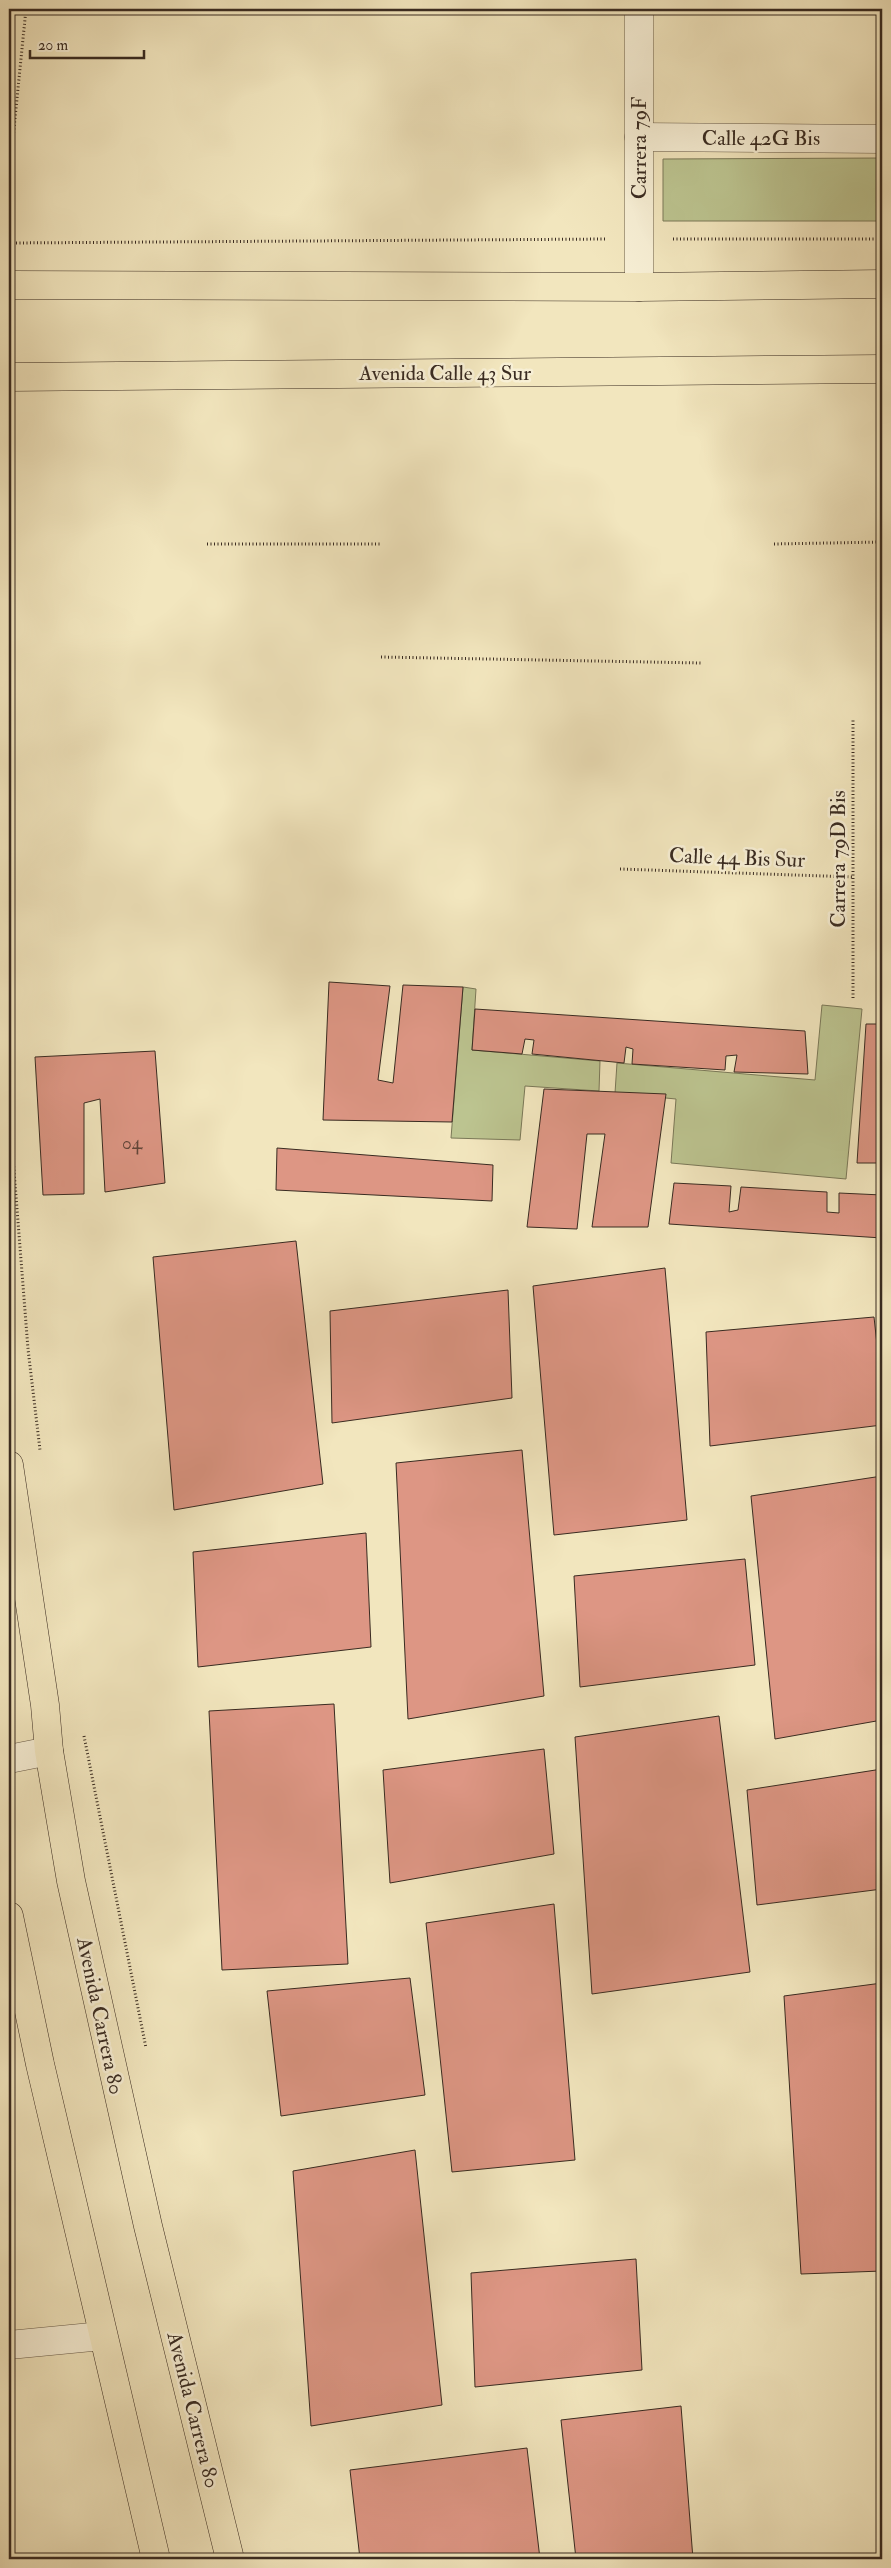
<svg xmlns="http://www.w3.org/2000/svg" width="891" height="2568" viewBox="0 0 891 2568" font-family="'IM FELL Double Pica',serif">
	<rect width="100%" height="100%" fill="#f2e6be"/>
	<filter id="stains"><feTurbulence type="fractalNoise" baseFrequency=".004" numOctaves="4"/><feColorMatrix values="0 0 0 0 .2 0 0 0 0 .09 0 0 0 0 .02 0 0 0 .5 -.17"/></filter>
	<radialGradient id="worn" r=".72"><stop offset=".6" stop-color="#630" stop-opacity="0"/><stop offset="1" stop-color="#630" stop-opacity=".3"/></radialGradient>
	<!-- green -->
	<g fill="#bcc490" stroke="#7a7858">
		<polygon points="882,158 882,221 663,221 663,159"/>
		<polygon points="463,987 476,989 472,1050 600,1061 599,1091 525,1086 520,1140 451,1138"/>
		<polygon points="822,1005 862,1009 846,1179 671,1163 676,1099 615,1093 617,1063 815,1080"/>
	</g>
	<!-- building -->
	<g fill="#dd9684" stroke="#392b21">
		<polygon points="329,982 390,986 378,1080 393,1083 403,985 463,987 452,1122 323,1120"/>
		<polygon points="475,1009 805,1031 808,1074 734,1072 737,1055 726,1056 725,1070 632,1064 633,1049 626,1047 624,1063 532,1054 534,1040 525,1039 522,1054 472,1050"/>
		<polygon points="866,1024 882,1024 882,1163 857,1163"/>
		<polygon points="155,1051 165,1183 105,1192 100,1099 84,1103 84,1194 43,1195 35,1057"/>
		<polygon points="544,1089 666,1094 648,1227 592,1227 605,1134 587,1134 577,1229 527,1227"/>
		<polygon points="277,1148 493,1165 492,1201 276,1190"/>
		<polygon points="674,1183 731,1186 729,1212 738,1210 741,1187 827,1192 827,1212 839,1213 839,1193 882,1195 882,1238 669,1224"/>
		<polygon points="296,1241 323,1484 174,1510 153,1257"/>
		<polygon points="665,1268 687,1520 554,1535 533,1286"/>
		<polygon points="508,1290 512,1398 332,1423 330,1311"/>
		<polygon points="874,1317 882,1391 882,1425 710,1446 706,1332"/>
		<polygon points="522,1450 544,1696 408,1719 396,1463"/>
		<polygon points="882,1476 882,1720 775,1739 751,1496"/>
		<polygon points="366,1533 371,1647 198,1667 193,1552"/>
		<polygon points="745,1559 755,1665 580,1687 574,1576"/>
		<polygon points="334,1704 348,1964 222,1970 209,1711"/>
		<polygon points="719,1716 750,1972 592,1994 575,1737"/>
		<polygon points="544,1749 554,1854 390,1883 383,1770"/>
		<polygon points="882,1769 882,1889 757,1905 747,1790"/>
		<polygon points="554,1904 575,2160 452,2172 426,1923"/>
		<polygon points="410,1978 425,2095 281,2116 267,1991"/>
		<polygon points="882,1983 882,2271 801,2274 784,1996"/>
		<polygon points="415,2150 442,2405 311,2426 293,2171"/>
		<polygon points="636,2259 642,2370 475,2387 471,2273"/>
		<polygon points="681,2406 693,2559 576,2559 561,2420"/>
		<polygon points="527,2448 540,2559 360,2559 350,2470"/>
	</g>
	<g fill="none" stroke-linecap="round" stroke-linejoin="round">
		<defs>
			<g id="minor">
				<polyline points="639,9 639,287"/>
				<polyline points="639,137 882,139"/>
				<polyline points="9,1759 49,1751"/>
				<polyline points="9,2345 102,2336"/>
			</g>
			<g id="major">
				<polyline points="9,285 639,287 882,284"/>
				<polyline points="9,377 882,369"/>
				<polyline points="9,1465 45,1705 49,1751 71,1881 148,2226 230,2559"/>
				<polyline points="9,1916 40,2064 156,2559"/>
			</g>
		</defs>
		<!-- minor casing -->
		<use href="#minor" stroke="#675a48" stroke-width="29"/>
		<!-- major casing -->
		<use href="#major" stroke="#392b21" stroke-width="29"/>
		<!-- path -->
		<g stroke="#392b21" stroke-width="3" stroke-dasharray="1 2.5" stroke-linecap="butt">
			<polyline points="9,178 26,9"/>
			<polyline points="673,239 882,239"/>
			<polyline points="9,243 607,239"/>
			<polyline points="207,544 381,544"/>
			<polyline points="774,544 882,542"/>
			<polyline points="381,657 701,663"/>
			<polyline points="620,869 853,877"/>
			<polyline points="853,998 853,720"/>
			<polyline points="9,1107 28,1349 40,1450"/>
			<polyline points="84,1736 146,2048"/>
		</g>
		<!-- minor -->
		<use href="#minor" stroke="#f7efd5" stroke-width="28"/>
		<!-- major -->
		<use href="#major" stroke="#f2e6be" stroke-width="28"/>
	</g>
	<g text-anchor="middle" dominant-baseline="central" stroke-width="5" stroke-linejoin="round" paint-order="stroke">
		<!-- number labels -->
		<g font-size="19" fill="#62463a">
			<text x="132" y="1143">04</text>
		</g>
		<!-- street labels -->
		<g font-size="21" fill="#392b21" stroke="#f7efd5">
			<text x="761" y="138">Calle 42G Bis</text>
			<text transform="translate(639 148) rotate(-90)">Carrera 79F</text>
			<text x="445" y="373">Avenida Calle 43 Sur</text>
			<text transform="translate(737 858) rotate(2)">Calle 44 Bis Sur</text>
			<text transform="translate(838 859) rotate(-90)">Carrera 79D Bis</text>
			<text transform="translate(100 2016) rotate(78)">Avenida Carrera 80</text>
			<text transform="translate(193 2410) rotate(76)">Avenida Carrera 80</text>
		</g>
	</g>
	<!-- margin -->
	<rect width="891" height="2568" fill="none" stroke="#f2e6be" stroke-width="30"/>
	<rect x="10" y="10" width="871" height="2548" fill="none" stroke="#392b21" stroke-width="2.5"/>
	<rect x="15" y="15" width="861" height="2538" fill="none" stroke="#392b21"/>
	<!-- scale -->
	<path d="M30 50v8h114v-8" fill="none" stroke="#392b21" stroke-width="2.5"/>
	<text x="38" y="50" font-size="15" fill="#392b21" stroke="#f7efd5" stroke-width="4" paint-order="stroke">20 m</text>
	<rect width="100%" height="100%" filter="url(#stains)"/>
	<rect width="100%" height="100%" fill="url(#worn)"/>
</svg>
